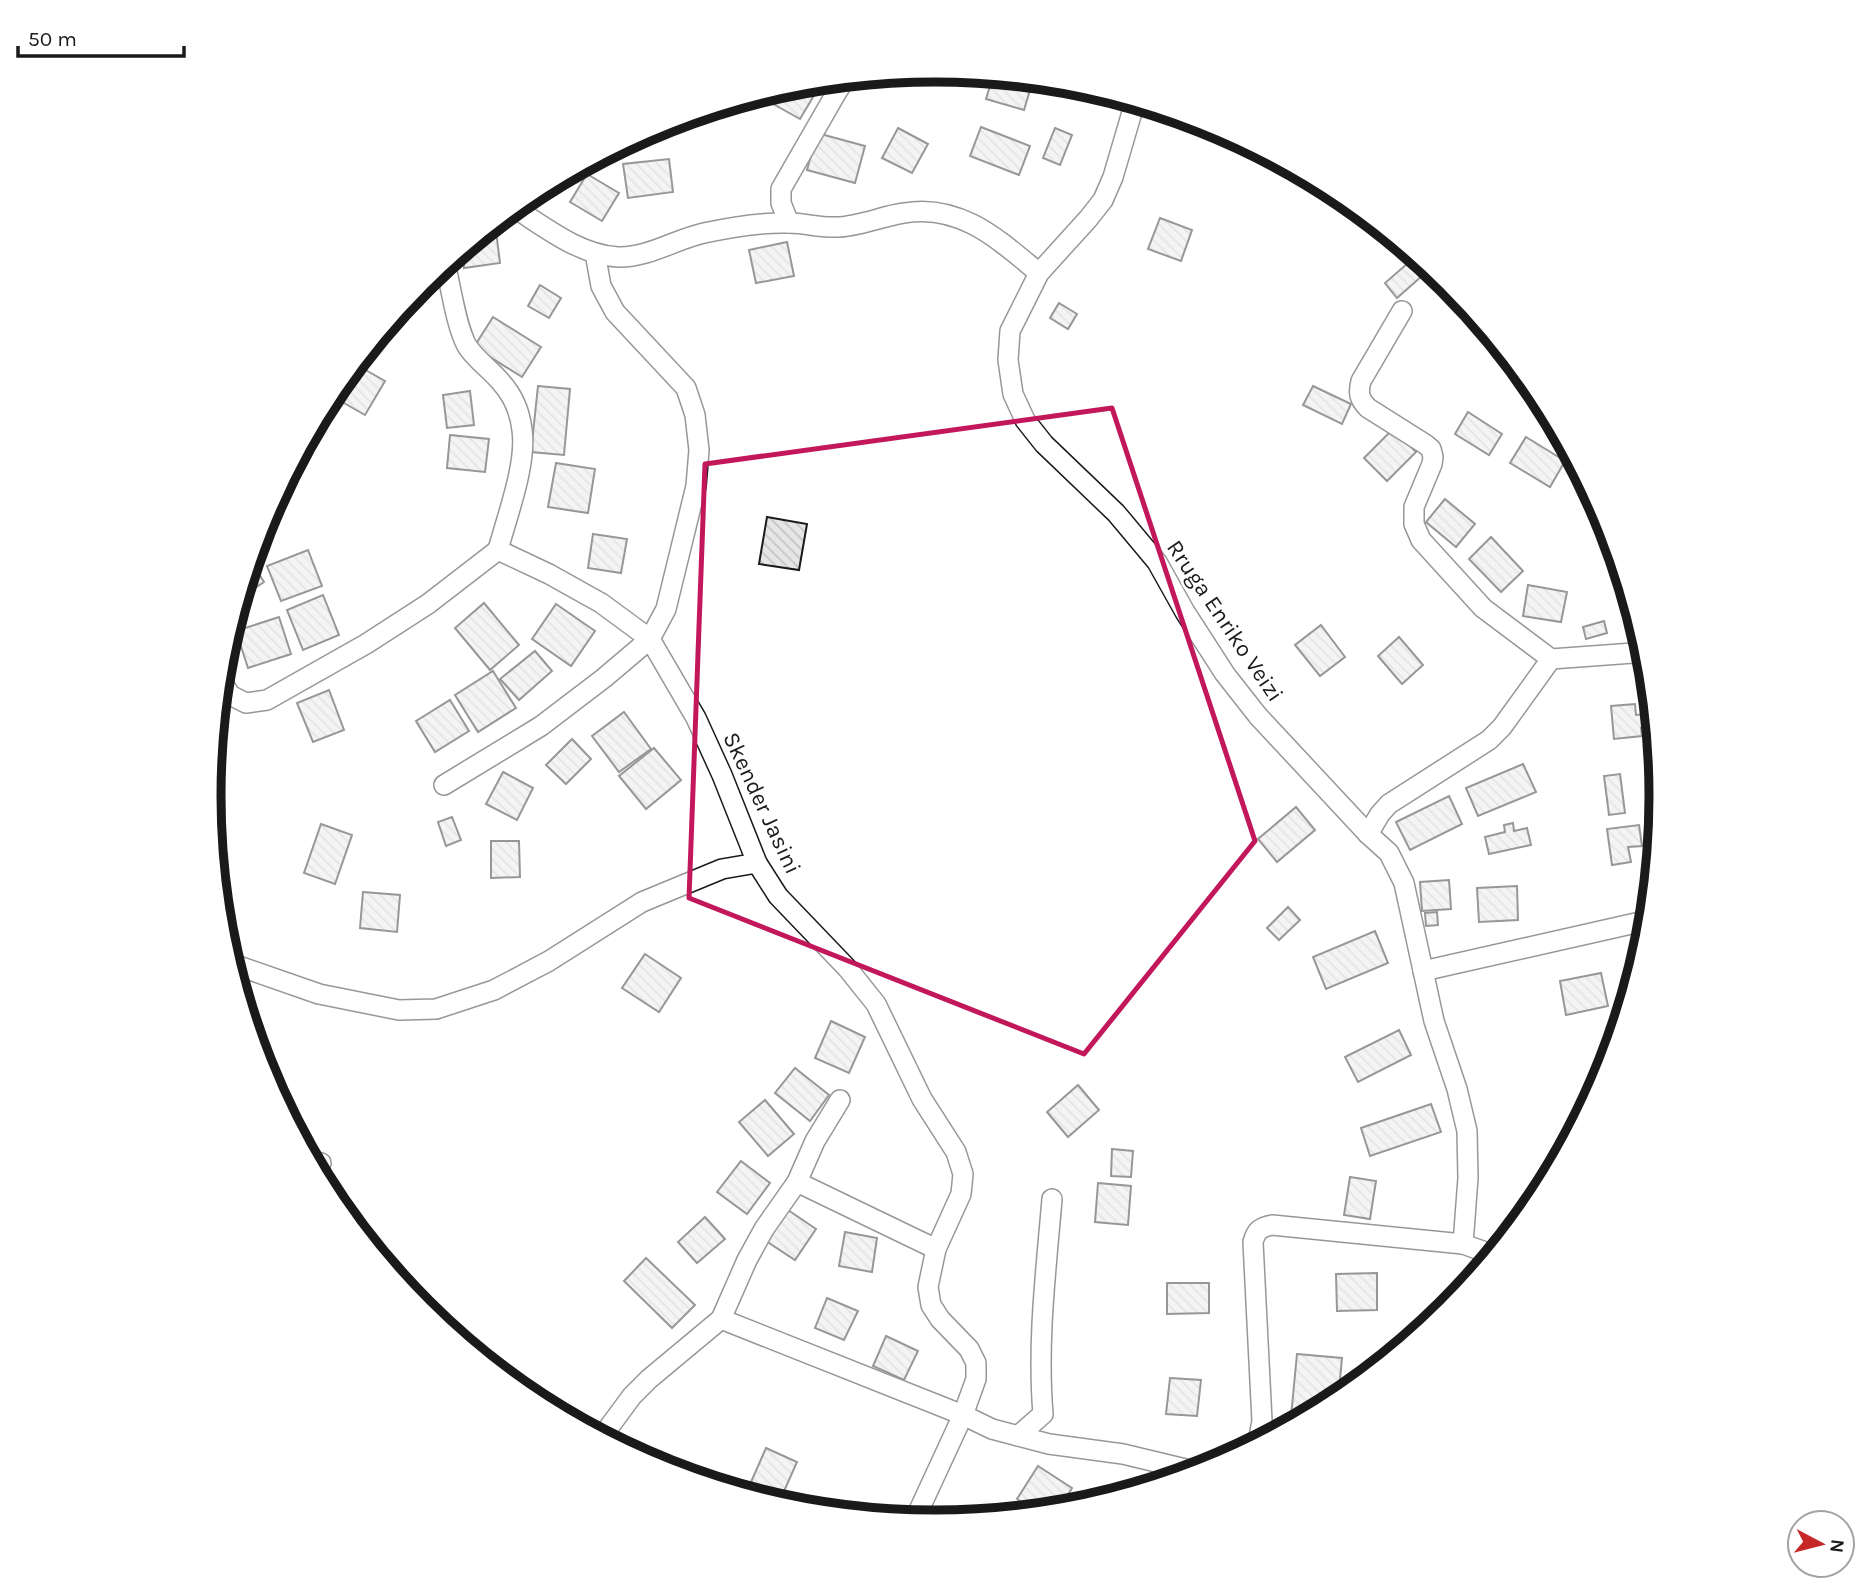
<svg xmlns="http://www.w3.org/2000/svg" width="1870" height="1593" viewBox="0 0 1870 1593" font-family="Karla,sans-serif">
	<defs>
		<pattern id="building-back-hatch" width="6" height="6" patternUnits="userSpaceOnUse" patternTransform="scale(1.75)"><rect width="6" height="6" fill="#e6e6e6"/><path d="M-1 5l2 2M0 0l6 6M5-1l2 2" fill="none" stroke="#c5c5c5"/></pattern>
	</defs>
	<rect width="100%" height="100%" fill="#fff"/>
	<!-- building -->
	<g fill="url(#building-back-hatch)" stroke="#1a1a1a" stroke-width="2">
		<polygon points="993,76 1033,80 1024,110 986,99"/>
		<polygon points="810,82 819,87 800,119 766,100 772,91 794,84"/>
		<polygon points="981,127 1030,146 1019,175 970,156"/>
		<polygon points="898,128 928,144 912,173 882,158"/>
		<polygon points="1055,128 1072,135 1060,165 1043,158"/>
		<polygon points="817,133 865,146 855,183 807,170"/>
		<polygon points="669,159 673,192 628,198 623,164"/>
		<polygon points="587,174 619,193 602,221 570,202"/>
		<polygon points="1160,218 1192,230 1181,261 1148,249"/>
		<polygon points="495,223 500,263 464,268 462,249"/>
		<polygon points="787,242 794,276 756,283 749,250"/>
		<polygon points="1416,256 1431,268 1397,298 1385,283"/>
		<polygon points="540,285 561,298 549,318 528,306"/>
		<polygon points="1059,303 1077,314 1068,329 1050,318"/>
		<polygon points="493,317 541,347 522,377 474,347"/>
		<polygon points="355,364 385,381 365,415 330,395"/>
		<polygon points="538,386 570,389 564,455 531,452"/>
		<polygon points="1313,386 1351,404 1342,424 1303,405"/>
		<polygon points="470,391 474,425 447,428 443,395"/>
		<polygon points="1468,412 1502,434 1489,455 1455,434"/>
		<polygon points="1393,429 1416,452 1387,481 1364,458"/>
		<polygon points="450,435 489,439 485,472 447,468"/>
		<polygon points="1526,437 1565,461 1550,487 1510,463"/>
		<polygon points="556,463 595,469 588,513 548,507"/>
		<polygon points="1445,499 1475,524 1456,547 1426,522"/>
		<polygon points="767,517 807,524 799,570 759,564"/>
		<polygon points="593,534 627,539 621,573 588,568"/>
		<polygon points="1491,537 1523,571 1501,592 1469,559"/>
		<polygon points="308,550 322,586 281,601 267,566"/>
		<polygon points="251,561 264,582 240,598"/>
		<polygon points="1528,585 1567,592 1561,622 1523,616"/>
		<polygon points="323,595 339,635 303,650 287,610"/>
		<polygon points="484,603 519,645 490,670 455,628"/>
		<polygon points="556,604 595,631 571,666 532,639"/>
		<polygon points="279,617 291,654 248,668 236,631"/>
		<polygon points="1604,621 1607,633 1586,639 1583,627"/>
		<polygon points="1321,625 1345,657 1320,676 1295,645"/>
		<polygon points="1399,637 1423,665 1402,684 1378,656"/>
		<polygon points="535,651 552,671 519,700 500,679"/>
		<polygon points="493,671 516,708 478,732 455,695"/>
		<polygon points="329,690 344,730 313,742 297,703"/>
		<polygon points="450,700 469,731 435,752 416,721"/>
		<polygon points="1635,704 1636,715 1653,713 1655,727 1641,728 1642,736 1614,739 1611,706"/>
		<polygon points="624,712 651,749 619,772 592,736"/>
		<polygon points="572,739 591,759 566,784 546,765"/>
		<polygon points="654,748 681,780 646,809 619,776"/>
		<polygon points="1523,764 1536,792 1478,816 1466,788"/>
		<polygon points="503,772 533,788 517,820 486,804"/>
		<polygon points="1620,774 1625,813 1609,815 1604,776"/>
		<polygon points="1449,796 1462,824 1410,850 1396,822"/>
		<polygon points="1296,807 1315,830 1277,862 1258,839"/>
		<polygon points="452,817 461,840 446,846 438,822"/>
		<polygon points="1513,823 1514,831 1527,828 1531,845 1489,854 1485,837 1505,832 1504,825"/>
		<polygon points="321,824 352,835 335,884 304,873"/>
		<polygon points="1639,825 1642,846 1628,847 1631,862 1612,865 1607,829"/>
		<polygon points="491,841 519,841 520,877 491,878"/>
		<polygon points="1449,880 1451,909 1422,911 1420,882"/>
		<polygon points="1517,886 1518,920 1479,922 1477,888"/>
		<polygon points="363,892 400,895 397,932 360,928"/>
		<polygon points="1288,907 1300,920 1279,940 1267,928"/>
		<polygon points="1437,912 1438,925 1426,926 1425,913"/>
		<polygon points="1375,931 1388,963 1326,989 1313,957"/>
		<polygon points="645,954 681,978 659,1012 622,988"/>
		<polygon points="1601,973 1608,1006 1566,1015 1560,981"/>
		<polygon points="831,1021 865,1037 849,1073 815,1058"/>
		<polygon points="1399,1030 1411,1055 1358,1082 1345,1057"/>
		<polygon points="795,1068 829,1095 810,1121 775,1093"/>
		<polygon points="1078,1085 1099,1110 1068,1137 1047,1112"/>
		<polygon points="765,1100 794,1134 768,1156 739,1122"/>
		<polygon points="1431,1104 1441,1132 1370,1156 1361,1128"/>
		<polygon points="1112,1149 1133,1151 1131,1177 1111,1176"/>
		<polygon points="741,1161 770,1183 747,1214 717,1192"/>
		<polygon points="1350,1177 1376,1181 1370,1219 1344,1215"/>
		<polygon points="1098,1183 1131,1186 1128,1225 1095,1222"/>
		<polygon points="788,1210 816,1229 795,1260 766,1241"/>
		<polygon points="705,1217 725,1239 697,1263 678,1242"/>
		<polygon points="845,1232 877,1238 872,1272 839,1266"/>
		<polygon points="646,1258 695,1305 672,1328 624,1281"/>
		<polygon points="1377,1273 1377,1310 1337,1311 1336,1274"/>
		<polygon points="1167,1283 1209,1283 1209,1313 1167,1314"/>
		<polygon points="827,1298 858,1311 844,1340 815,1328"/>
		<polygon points="886,1336 918,1351 904,1380 873,1366"/>
		<polygon points="1297,1354 1342,1358 1338,1401 1290,1427"/>
		<polygon points="1170,1378 1201,1380 1197,1416 1166,1414"/>
		<polygon points="766,1448 797,1462 782,1496 751,1482"/>
		<polygon points="1038,1466 1072,1488 1058,1511 1038,1513 1017,1499"/>
	</g>
	<g fill="none" stroke-linecap="round" stroke-linejoin="round">
		<defs>
			<g id="minor">
				<polyline points="1135,102 1113,177 1103,200 1088,219 1039,273 1010,331 1008,360 1013,394 1025,420 1044,444 1116,513 1157,562 1185,612 1225,674 1258,716 1368,834 1389,853 1404,883 1434,1021 1457,1089 1467,1131 1468,1178 1463,1244 1494,1255"/>
				<path d="M513 207C545 227 579 255 618 257 648 258 676 239 704 233 732 227 761 222 789 223 805 223 820 228 836 227 858 227 882 216 904 213 960 203 999 240 1039 273"/>
				<polyline points="789,223 781,203 781,189 835,95 840,87 840,79"/>
				<path d="M445 263C451 287 456 326 467 346 476 360 490 369 500 381 513 395 520 411 522 430 527 464 507 516 498 550L549 574 601 603 650 639 696 718 722 775 757 863 778 896 848 969 876 1004 922 1099 956 1152 963 1174 961 1194 936 1249 928 1287 931 1305 940 1319 969 1349 976 1363V1379L963 1415 914 1521"/>
				<path d="M1402 311 1361 381C1358 393 1359 399 1368 408L1425 444 1431 449 1433 457 1432 464 1414 507V524L1421 540 1483 608 1551 659 1647 652"/>
				<polyline points="220,678 230,695 246,703 267,700 366,644 428,604 498,550"/>
				<polyline points="444,785 541,726 604,678 650,639 666,609 696,486 699,450 695,415 686,388 615,312 601,286 595,253"/>
				<polyline points="1368,834 1380,814 1389,804 1489,740 1502,727 1551,659"/>
				<polyline points="230,963 319,994 399,1010 436,1009 494,990 549,961 642,902 722,869 757,863"/>
				<polyline points="1423,971 1649,920"/>
				<polyline points="316,1173 321,1163"/>
				<polyline points="797,1182 815,1141 840,1100"/>
				<polyline points="721,1319 963,1415 992,1429 1049,1444 1123,1454 1198,1472"/>
				<path d="M1018 1436 1043 1414C1037 1342 1046 1271 1052 1199"/>
				<polyline points="601,1438 632,1396 649,1379 721,1319 747,1260 764,1229 797,1182 936,1249"/>
				<path d="M1255 1445 1259 1437 1262 1421 1253 1242C1256 1231 1260 1227 1272 1225L1463 1244"/>
			</g>
		</defs>
		<!-- minor casing -->
		<use href="#minor" stroke="#1a1a1a" stroke-width="22"/>
		<!-- minor -->
		<use href="#minor" stroke="#fff" stroke-width="19"/>
	</g>
	<!-- marked area -->
	<path d="M0 0H1870V1593H0ZM1112 408 1255 841 1084 1054 689 898 705 464Z" fill="#fff" fill-opacity=".55" fill-rule="evenodd"/>
	<path fill="none" stroke="#c2185b" stroke-width="5" stroke-linejoin="round" d="M1112 408 1255 841 1084 1054 689 898 705 464Z"/>
	<g text-anchor="middle" dominant-baseline="central" stroke-width="5" stroke-linejoin="round" paint-order="stroke">
		<!-- street labels -->
		<g font-size="23" fill="#1a1a1a" stroke="#fff">
			<text transform="translate(1225 621) rotate(56)">Rruga Enriko Veizi</text>
			<text transform="translate(762 803) rotate(65)">Skender Jasini</text>
		</g>
	</g>
	<!-- crop -->
	<path d="M0 0H1870V1593H0ZM221 796a714 714 0 1 1 1428 0a714 714 0 1 1-1428 0Z" fill="#fff" fill-rule="evenodd"/>
	<path fill="none" stroke="#1a1a1a" stroke-width="9" d="M221 796a714 714 0 1 1 1428 0a714 714 0 1 1-1428 0Z"/>
	<!-- north arrow -->
	<g transform="translate(1821 1544) rotate(97)"><circle r="33" fill="#ffffff" stroke="#a3a3a3" stroke-width="2"/>
	<path d="M0-5L12 26L0 18L-12 26Z" fill="#c62828"/>
	<text y="-10" font-size="19" font-weight="bold" text-anchor="middle" fill="#1a1a1a">N</text>
	</g>
	<!-- scale -->
	<path d="M18 46v10h166v-10" fill="none" stroke="#1a1a1a" stroke-width="3.5"/>
	<text x="28" y="46" font-size="21" fill="#1a1a1a" stroke="#ffffff" stroke-width="5" paint-order="stroke">50 m</text>
</svg>
